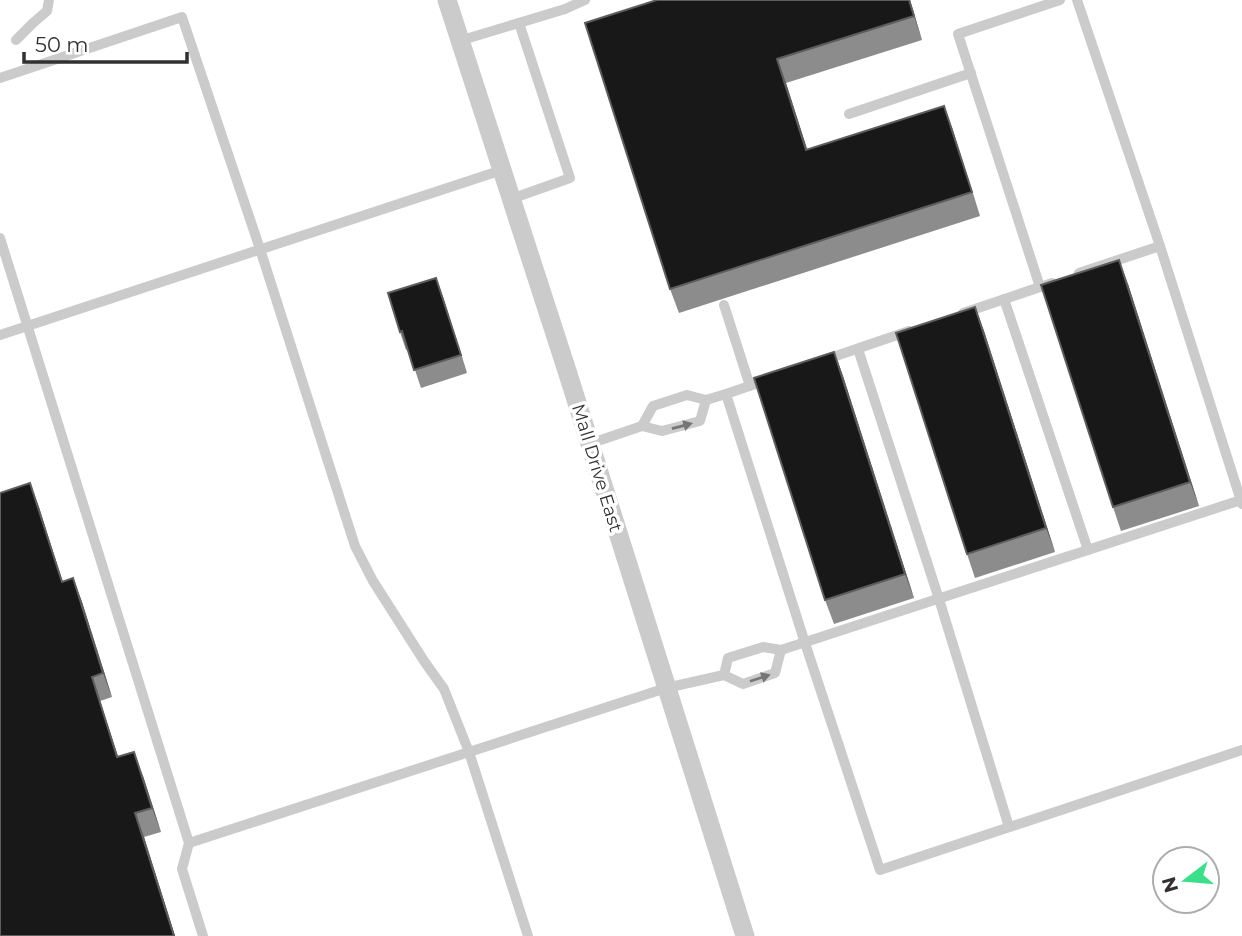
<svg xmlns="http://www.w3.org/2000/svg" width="1242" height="936" viewBox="0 0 1242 936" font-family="Montserrat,sans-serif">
	<rect width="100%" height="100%" fill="#fff"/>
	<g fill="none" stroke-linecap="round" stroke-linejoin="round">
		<!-- service -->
		<g stroke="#cbcbcb" stroke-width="10">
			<polyline points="1077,0 1160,246"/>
			<polyline points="16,40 33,23 47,11 49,0"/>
			<polyline points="459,41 565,9 585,0"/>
			<polyline points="0,78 182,17 260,249 355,546 373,581 424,661 444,689 469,752 528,936"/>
			<polyline points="849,114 971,73"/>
			<polyline points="511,199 570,178 519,23"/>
			<polyline points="0,238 189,843 182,869 203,936"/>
			<polyline points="1079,273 1160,246 1242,504"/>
			<polyline points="1040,287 958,34 1060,0"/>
			<polyline points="1004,299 1088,550"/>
			<polyline points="724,305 750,386"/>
			<polyline points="963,313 1052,283"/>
			<polyline points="0,335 502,170"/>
			<polyline points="858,349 939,599 1009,827"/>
			<polyline points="824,360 909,331"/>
			<polyline points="767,380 726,394 805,643 880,870 1242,750"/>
			<polyline points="642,426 653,406 687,395 706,400 726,394"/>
			<polyline points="589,444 642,426 662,431 700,421 706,400"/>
			<polyline points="724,675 728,658 763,647 781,650 1241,500"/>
			<polyline points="189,843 666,688 724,675 743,684 775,673 781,650"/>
		</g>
		<!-- minor -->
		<polyline stroke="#cbcbcb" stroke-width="19" points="447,0 568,374 745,936"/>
	</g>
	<!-- wall -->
	<g fill="#8c8c8c">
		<polygon points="910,0 922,40 786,83 807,149 944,106 980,216 679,313 670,289 585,23"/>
		<polygon points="1128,284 1199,506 1121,531 1113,507"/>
		<polygon points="443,297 467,373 421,388 408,349 406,350 400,332"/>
		<polygon points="975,307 984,331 1055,552 975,578 967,554"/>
		<polygon points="834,352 843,376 914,598 834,624 825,600"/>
		<polygon points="30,483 63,582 73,578 82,602 112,697 100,701 118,757 143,776 161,832 144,837 175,936 0,936"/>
	</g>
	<!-- shaded-wall -->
	<g fill="#5d5d5d">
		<polygon points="909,0 910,0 922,40 914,16"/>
		<polygon points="777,59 786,83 815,174 806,150"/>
		<polygon points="944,106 953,130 980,216 972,192"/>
		<polygon points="1119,260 1128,284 1199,506 1190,482"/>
		<polygon points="436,278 443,297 467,373 461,355"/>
		<polygon points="975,307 984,331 1055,552 1046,528"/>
		<polygon points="834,352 843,376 914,598 905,574"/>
		<polygon points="30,483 39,507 70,606 62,582"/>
		<polygon points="73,578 82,602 112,697 103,673"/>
		<polygon points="92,677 100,701 126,781 117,757"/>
		<polygon points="134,752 143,776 161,832 152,808"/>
		<polygon points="135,813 144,837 175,936 174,936"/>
	</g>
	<!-- building -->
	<g fill="#181818" stroke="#5d5d5d" stroke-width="2">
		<polygon points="657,0 909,0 914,16 777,59 806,150 944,106 972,192 670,289 585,23"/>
		<polygon points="1119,260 1190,482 1113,507 1041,285"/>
		<polygon points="436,278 461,355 414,370 402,331 400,332 388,293"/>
		<polygon points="975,307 1046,528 967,554 896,333"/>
		<polygon points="834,352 905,574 825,600 754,378"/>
		<polygon points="30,483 62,582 73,578 103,673 92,677 117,757 134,752 152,808 135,813 174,936 0,936 0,493"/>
	</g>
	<!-- one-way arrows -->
	<defs><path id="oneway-solid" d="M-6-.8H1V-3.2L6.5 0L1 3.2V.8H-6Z" transform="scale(1.75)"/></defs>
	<g fill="#767676">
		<use href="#oneway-solid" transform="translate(682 426) rotate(-15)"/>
		<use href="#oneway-solid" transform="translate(760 678) rotate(-18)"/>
	</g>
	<g text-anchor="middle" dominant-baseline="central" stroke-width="7" stroke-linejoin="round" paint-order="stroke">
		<!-- street labels -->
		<g font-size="18" fill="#313131" stroke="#fff">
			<text transform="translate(597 468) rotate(73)">Mall Drive East</text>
		</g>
	</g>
	<!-- north arrow -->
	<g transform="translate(1186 880) rotate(254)"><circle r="33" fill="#ffffff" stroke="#adadad" stroke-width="2"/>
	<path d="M0-5L12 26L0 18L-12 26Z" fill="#3cdf89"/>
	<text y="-10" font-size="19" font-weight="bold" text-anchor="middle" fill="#313131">N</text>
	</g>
	<!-- scale -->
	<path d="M24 52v10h163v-10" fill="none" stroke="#313131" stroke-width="3.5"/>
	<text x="35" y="52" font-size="21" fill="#313131" stroke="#ffffff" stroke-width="5" paint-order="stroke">50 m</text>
</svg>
